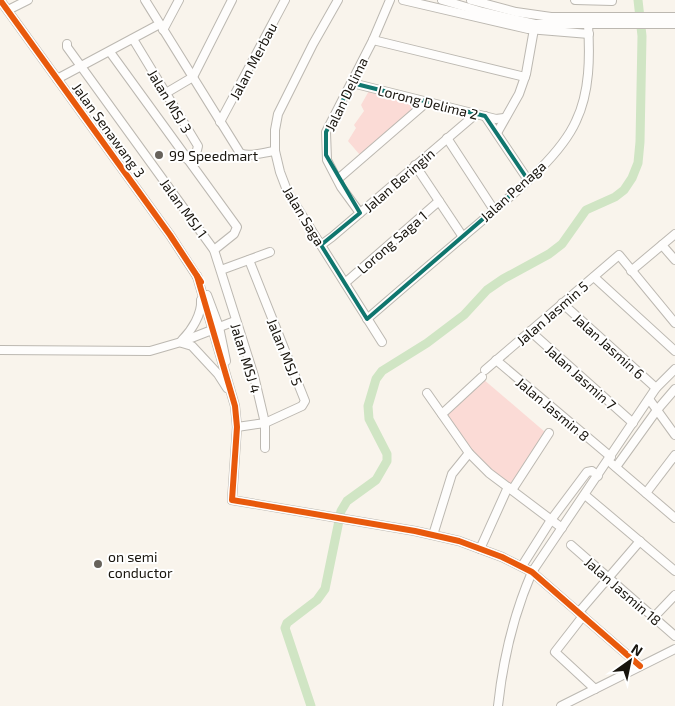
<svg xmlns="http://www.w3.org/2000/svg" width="675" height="706" viewBox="0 0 675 706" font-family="'Exo 2',sans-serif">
	<rect width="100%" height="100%" fill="#f9f4ec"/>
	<!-- green -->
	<g fill="#fbdbd6">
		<polygon points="370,89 424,101 360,155 348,141 356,128 354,125 364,111 361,105"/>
		<polygon points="483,379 545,432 510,485 471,452 444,414"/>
	</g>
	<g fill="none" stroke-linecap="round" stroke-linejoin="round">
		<!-- river -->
		<polyline stroke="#d0e5c4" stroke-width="9" points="311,706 285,628 287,623 317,600 325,589 341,511 347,501 376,480 387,461 387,454 369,419 368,406 376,379 382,371 427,343 464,315 487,290 503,279 549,254 562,244 586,210 615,197 624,190 632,178 638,163 640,142 642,36 638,0"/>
		<defs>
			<g id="minor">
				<polyline points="0,0 170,235 198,278"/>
				<path d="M145 0 240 153C249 158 265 152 275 151"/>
				<polyline points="338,0 313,44 278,114 275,130 275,151 280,172 288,193 382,342"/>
				<polyline points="403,0 528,29 589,34"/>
				<polyline points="442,0 483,12 535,24 675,24"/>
				<polyline points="471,0 516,12 551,17 675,17"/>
				<polyline points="575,0 612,1"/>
				<polyline points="8,10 28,0"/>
				<polyline points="163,30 179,0"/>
				<polyline points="133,39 198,146 196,154 187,159"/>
				<polyline points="373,40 525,77"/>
				<polyline points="67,44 67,47 214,250 254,376 265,423 265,448"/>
				<polyline points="110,52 237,227 234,234 214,250"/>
				<polyline points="57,79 156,26"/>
				<polyline points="352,83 496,119 504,118"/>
				<polyline points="166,93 193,77 232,0"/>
				<polyline points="485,116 528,180"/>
				<polyline points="220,122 285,0"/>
				<polyline points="497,133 519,94 526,74 534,29"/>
				<polyline points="447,138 494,210"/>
				<polyline points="415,165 463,237"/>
				<polyline points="338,179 427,102"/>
				<polyline points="360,213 341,187 327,160 326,132 373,40 390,0"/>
				<polyline points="321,245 332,237 476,114"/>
				<polyline points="662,245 675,260"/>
				<polyline points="221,270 270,252"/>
				<polyline points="631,271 675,234"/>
				<polyline points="197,276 235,406 237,427 232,500 415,531 459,541 502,557 532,572 640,666"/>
				<polyline points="594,277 675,351"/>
				<polyline points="345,283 439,201"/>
				<polyline points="207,295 219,327 226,361"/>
				<polyline points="562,303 656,388"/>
				<path d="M367 319C404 287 440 256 477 225 508 198 559 159 576 121 590 92 590 56 588 24"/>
				<polyline points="530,331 633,423"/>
				<path d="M182 340C192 330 202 314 201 300"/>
				<polyline points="182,343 192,346 218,374 227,388"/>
				<polyline points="0,350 150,351 181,342 235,321"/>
				<polyline points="496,360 611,457"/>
				<polyline points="485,370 619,255 675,323"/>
				<polyline points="427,393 469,453 489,473 562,528"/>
				<polyline points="649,399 675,435"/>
				<polyline points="442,414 482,377"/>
				<polyline points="237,427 265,423 302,406 305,401 249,260"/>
				<polyline points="612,464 675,518"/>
				<polyline points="616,467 657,410 675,389"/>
				<polyline points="512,490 549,433"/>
				<polyline points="646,493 675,455"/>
				<polyline points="585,495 675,571"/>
				<polyline points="433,535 452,474 469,453"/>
				<polyline points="571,545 675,636"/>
				<polyline points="480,549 508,487"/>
				<polyline points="522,566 551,520 587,472 592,471 598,476"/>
				<polyline points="579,612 640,541"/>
				<polyline points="583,616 555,652 595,689"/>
				<polyline points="654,617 675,595"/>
				<path d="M498 706C503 659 513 616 532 572L656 388 675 369"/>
				<polyline points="561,706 675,649"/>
			</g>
		</defs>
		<!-- minor casing -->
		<use href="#minor" stroke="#bcb8b1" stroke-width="10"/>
		<!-- minor -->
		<use href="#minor" stroke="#fefdfc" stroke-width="8"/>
		<defs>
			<g id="cycleway">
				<polyline points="0,0 170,235 201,282"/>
				<polyline points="197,276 235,406 237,427 232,500 415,531 459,541 502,557 532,572 640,666"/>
			</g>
		</defs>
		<!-- cycleway casing -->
		<use href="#cycleway" stroke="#fff" stroke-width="9"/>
		<!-- cycleway -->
		<use href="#cycleway" stroke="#e8590c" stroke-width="6"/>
	</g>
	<!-- marked area -->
	<path fill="none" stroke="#0f766e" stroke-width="4" stroke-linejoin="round" d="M352 83 485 116 528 180 367 319 321 245 360 213 326 155V132Z"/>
	<!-- markers -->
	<g fill="#67625b" stroke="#fff" stroke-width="2">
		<circle cx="159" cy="155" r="5"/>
		<circle cx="98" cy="564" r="5"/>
	</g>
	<g text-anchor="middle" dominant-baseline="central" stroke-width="4" stroke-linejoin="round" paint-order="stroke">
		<!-- street labels -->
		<g font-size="14" fill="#18140d" stroke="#fff">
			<text transform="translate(253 61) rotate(-62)">Jalan Merbau</text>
			<text transform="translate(346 94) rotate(-64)">Jalan Delima</text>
			<text transform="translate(170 101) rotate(59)">Jalan MSJ 3</text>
			<text transform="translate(428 102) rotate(14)">Lorong Delima 2</text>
			<text transform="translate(109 130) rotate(54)">Jalan Senawang 3</text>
			<text transform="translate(399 180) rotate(-41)">Jalan Beringin</text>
			<text transform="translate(513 191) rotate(-42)">Jalan Penaga</text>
			<text transform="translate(184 208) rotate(54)">Jalan MSJ 1</text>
			<text transform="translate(304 216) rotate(59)">Jalan Saga</text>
			<text transform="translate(392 242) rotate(-41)">Lorong Saga 1</text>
			<text transform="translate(552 313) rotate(-41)">Jalan Jasmin 5</text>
			<text transform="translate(609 346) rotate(42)">Jalan Jasmin 6</text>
			<text transform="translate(285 352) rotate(68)">Jalan MSJ 5</text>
			<text transform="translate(246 358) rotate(73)">Jalan MSJ 4</text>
			<text transform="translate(581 377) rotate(42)">Jalan Jasmin 7</text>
			<text transform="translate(553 409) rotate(40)">Jalan Jasmin 8</text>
			<text transform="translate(623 591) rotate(41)">Jalan Jasmin 18</text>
		</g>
		<!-- poi labels -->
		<g font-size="14" fill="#18140d" stroke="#fff" text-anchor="start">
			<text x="169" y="155">99 Speedmart</text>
			<text x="108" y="556">on semi<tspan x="108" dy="16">conductor</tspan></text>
		</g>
	</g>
	<!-- north arrow -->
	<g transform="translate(630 661) rotate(33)" stroke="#ffffff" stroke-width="4" paint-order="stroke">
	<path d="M0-4L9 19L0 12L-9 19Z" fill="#18140d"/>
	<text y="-8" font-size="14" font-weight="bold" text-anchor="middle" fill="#18140d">N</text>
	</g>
</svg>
